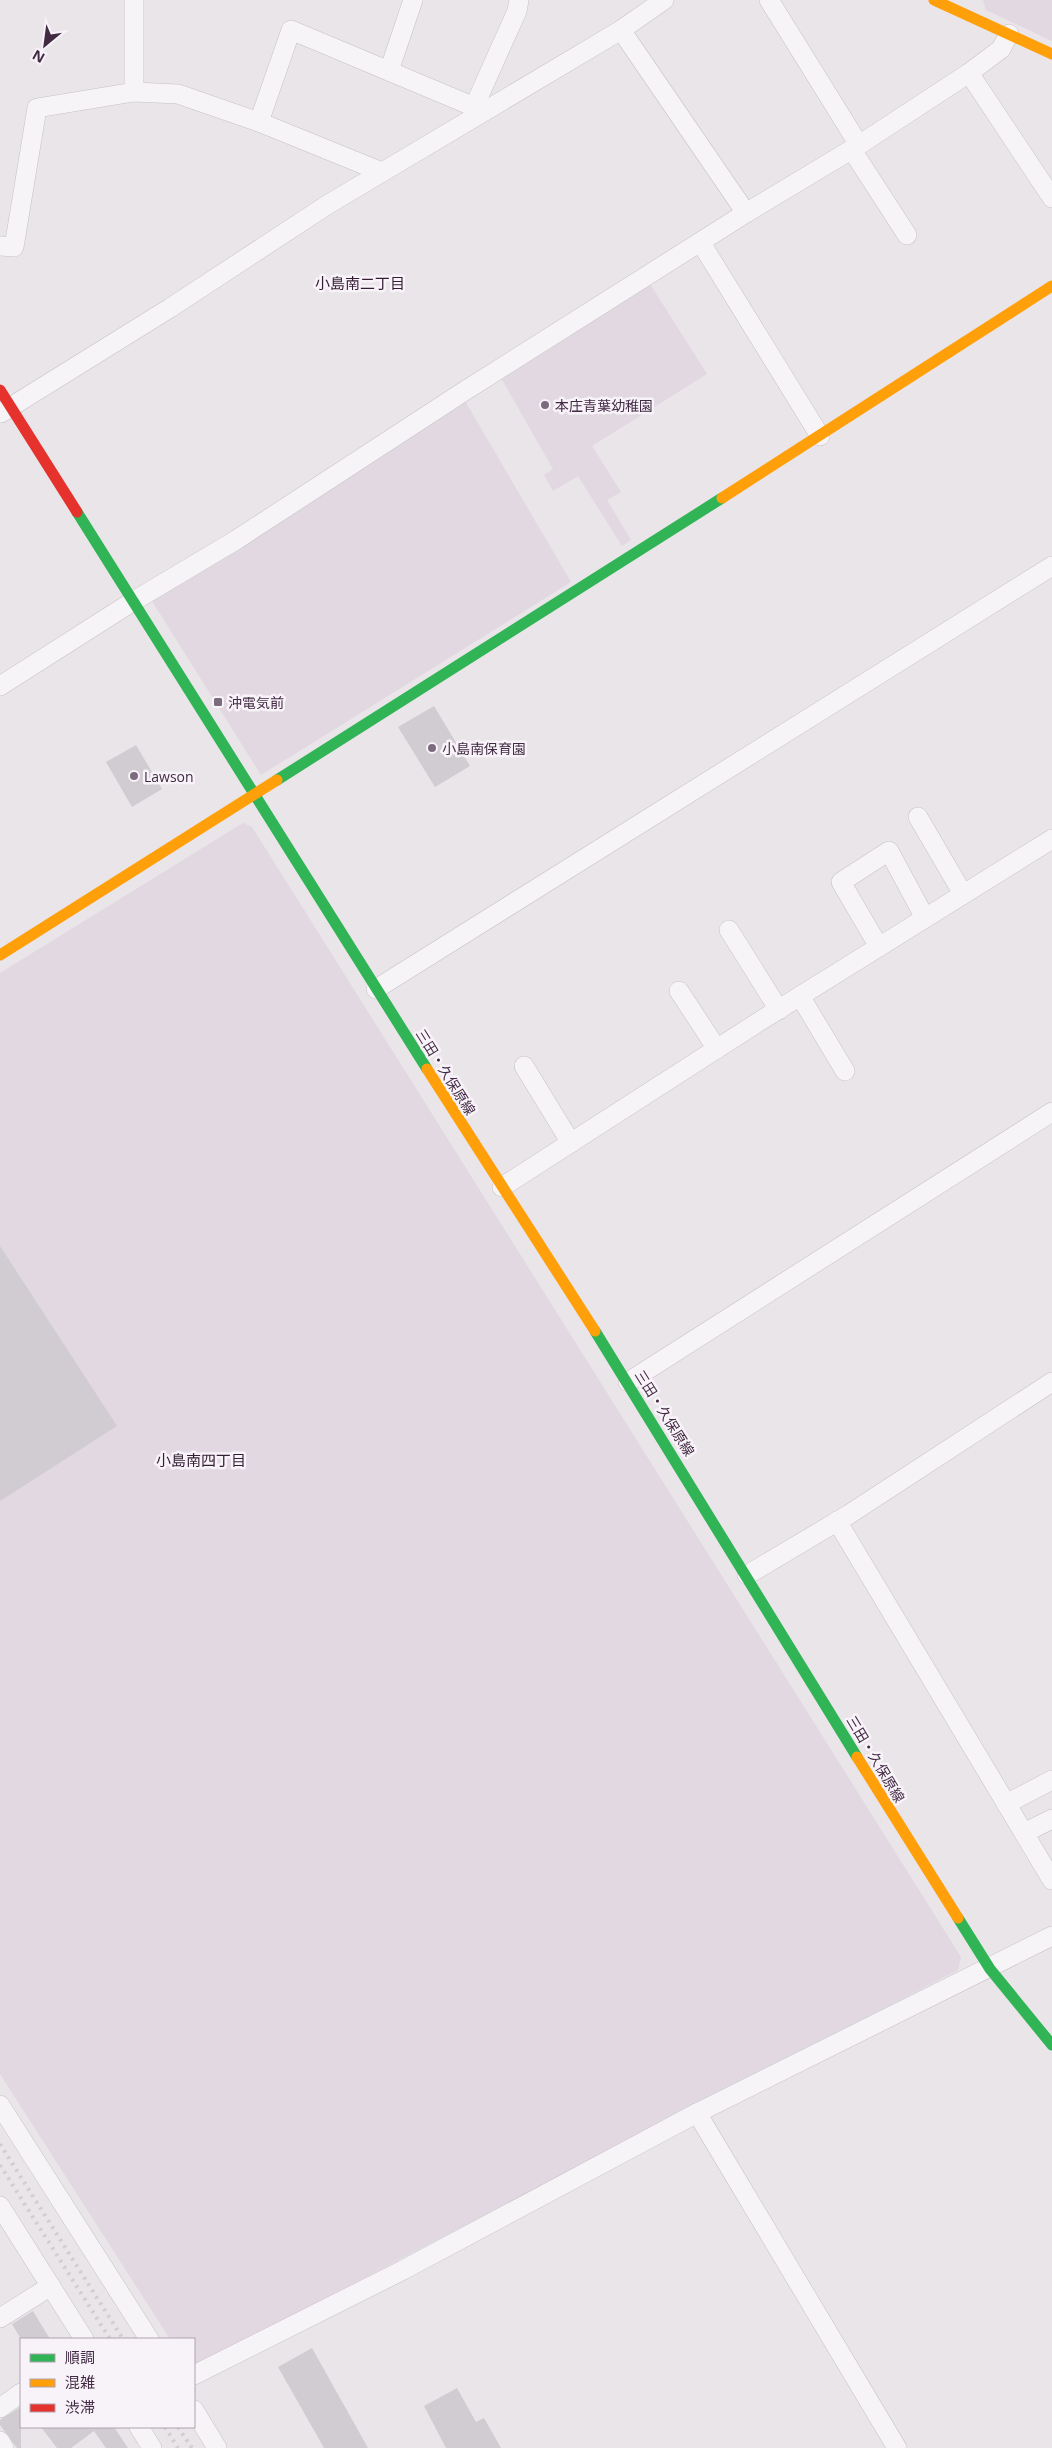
<svg xmlns="http://www.w3.org/2000/svg" width="1052" height="2448" viewBox="0 0 1052 2448" font-family="'Open Sans','Noto Sans JP',sans-serif">
	<rect width="100%" height="100%" fill="#e9e5e9"/>
	<!-- built -->
	<g fill="#e1d8e1">
		<polygon points="983,0 1052,0 1052,41 986,10"/>
		<polygon points="650,284 707,374 592,446 621,492 607,500 631,540 622,546 578,476 553,491 544,475 553,469 500,376"/>
		<polygon points="465,401 571,582 261,775 152,601"/>
		<polygon points="243,823 252,827 961,1957 958,1970 196,2365 194,2364 194,2339 170,2339 0,2074 0,973"/>
	</g>
	<!-- building -->
	<g fill="#d1ccd1">
		<polygon points="434,706 470,766 435,787 398,727"/>
		<polygon points="136,745 162,789 132,807 106,762"/>
		<polygon points="0,1246 117,1426 0,1501"/>
		<polygon points="33,2311 50,2339 21,2339 12,2324"/>
		<polygon points="312,2348 368,2448 324,2448 278,2367"/>
		<polygon points="457,2388 476,2422 484,2418 501,2448 446,2448 424,2406"/>
		<polygon points="21,2407 21,2448 17,2448 0,2425 0,2420"/>
		<polygon points="41,2427 114,2427 128,2448 106,2448 94,2431 71,2448 57,2448"/>
	</g>
	<g fill="none" stroke-linecap="round" stroke-linejoin="round">
		<defs>
			<g id="street">
				<polyline points="769,0 859,145"/>
				<polyline points="621,30 746,213"/>
				<polyline points="389,71 413,0"/>
				<polyline points="969,73 1052,198"/>
				<polyline points="134,92 134,0"/>
				<polyline points="474,107 517,11 519,0"/>
				<polyline points="259,122 291,30 484,111"/>
				<polyline points="852,150 907,235"/>
				<polyline points="701,243 820,436"/>
				<polyline points="0,246 14,247 37,108 134,92 178,94 259,122 382,172"/>
				<polyline points="1,413 170,308 327,205 621,30 664,0"/>
				<polyline points="0,686 132,602 236,540 463,392 746,213 859,145 969,73 1001,49 1009,34"/>
				<polyline points="918,817 963,894"/>
				<polyline points="729,930 779,1010"/>
				<polyline points="879,947 841,882 889,851 925,918"/>
				<polyline points="376,989 1052,566"/>
				<polyline points="679,991 717,1049"/>
				<polyline points="800,996 845,1071"/>
				<polyline points="524,1066 571,1143"/>
				<polyline points="502,1187 760,1021 1052,839"/>
				<polyline points="628,1382 1052,1112"/>
				<polyline points="837,1521 1052,1880"/>
				<polyline points="747,1575 848,1515 1052,1382"/>
				<polyline points="1006,1804 1052,1780"/>
				<polyline points="1024,1833 1052,1819"/>
				<polyline points="0,2105 149,2339"/>
				<polyline points="697,2113 897,2448"/>
				<polyline points="0,2206 84,2339"/>
				<polyline points="0,2318 51,2286"/>
				<polyline points="194,2375 403,2270 697,2113 1052,1936"/>
				<polyline points="0,2408 21,2393"/>
				<polyline points="194,2410 217,2448"/>
				<polyline points="139,2427 152,2448"/>
				<polyline points="0,2441 4,2448"/>
			</g>
		</defs>
		<!-- street casing -->
		<use href="#street" stroke="#c6c2c7" stroke-width="20"/>
		<!-- street -->
		<use href="#street" stroke="#f6f4f6" stroke-width="19"/>
		<!-- fast -->
		<g stroke="#30b455" stroke-width="11">
			<polyline points="77,512 427,1069"/>
			<polyline points="277,780 722,498"/>
			<polyline points="595,1331 857,1757"/>
			<polyline points="958,1918 990,1969 1052,2045"/>
		</g>
		<!-- slow -->
		<g stroke="#ff9f0a" stroke-width="11">
			<polyline points="934,0 1052,54"/>
			<polyline points="722,498 1052,286"/>
			<polyline points="0,955 277,780"/>
			<polyline points="427,1069 595,1331"/>
			<polyline points="857,1757 958,1918"/>
		</g>
		<!-- jam -->
		<polyline stroke="#e5322d" stroke-width="11" points="0,390 77,512"/>
		<!-- rail -->
		<g stroke="#d1cdd1" stroke-width="4" stroke-dasharray="2.5 5" stroke-linecap="butt">
			<polyline points="0,2144 123,2339"/>
			<polyline points="0,2165 110,2339"/>
			<polyline points="165,2427 178,2448"/>
			<polyline points="178,2427 192,2448"/>
		</g>
	</g>
	<!-- markers -->
	<g fill="#7c6b7e" stroke="#f8f3f8" stroke-width="2">
		<circle cx="545" cy="405" r="5"/>
		<rect x="213" y="697" width="10" height="10" rx="2.5"/>
		<circle cx="432" cy="748" r="5"/>
		<circle cx="134" cy="776" r="5"/>
	</g>
	<g text-anchor="middle" dominant-baseline="central" stroke-width="5" stroke-linejoin="round" paint-order="stroke">
		<!-- poi labels -->
		<g font-size="14" fill="#422a44" stroke="#f8f3f8" text-anchor="start">
			<text x="555" y="405">本庄青葉幼稚園</text>
			<text x="228" y="702">沖電気前</text>
			<text x="442" y="748">小島南保育園</text>
			<text x="144" y="776">Lawson</text>
		</g>
		<!-- street labels -->
		<g font-size="14" fill="#422a44" stroke="#f8f3f8">
			<text transform="translate(446 1072) rotate(58)">三田・久保原線</text>
			<text transform="translate(665 1413) rotate(58)">三田・久保原線</text>
			<text transform="translate(876 1759) rotate(59)">三田・久保原線</text>
		</g>
		<!-- neighbourhood labels -->
		<g font-size="15" fill="#341c35" stroke="#f8f3f8">
			<text x="360" y="283">小島南二丁目</text>
			<text x="201" y="1460">小島南四丁目</text>
		</g>
	</g>
	<!-- legend -->
	<rect x="20" y="2338" width="175" height="90" fill="#f8f3f8" stroke="#afa3b0"/>
	<rect x="30" y="2354" width="25" height="8" fill="#30b455" stroke="#afa3b0"/>
	<text x="65" y="2363" font-size="15" fill="#422a44">順調</text>
	<rect x="30" y="2379" width="25" height="8" fill="#ff9f0a" stroke="#afa3b0"/>
	<text x="65" y="2388" font-size="15" fill="#422a44">混雑</text>
	<rect x="30" y="2404" width="25" height="8" fill="#e5322d" stroke="#afa3b0"/>
	<text x="65" y="2413" font-size="15" fill="#422a44">渋滞</text>
	<!-- north arrow -->
	<g transform="translate(45 45) rotate(209)" stroke="#f8f3f8" stroke-width="4" paint-order="stroke">
	<path d="M0-4L9 19L0 12L-9 19Z" fill="#422a44"/>
	<text y="-8" font-size="14" font-weight="bold" text-anchor="middle" fill="#422a44">N</text>
	</g>
</svg>
